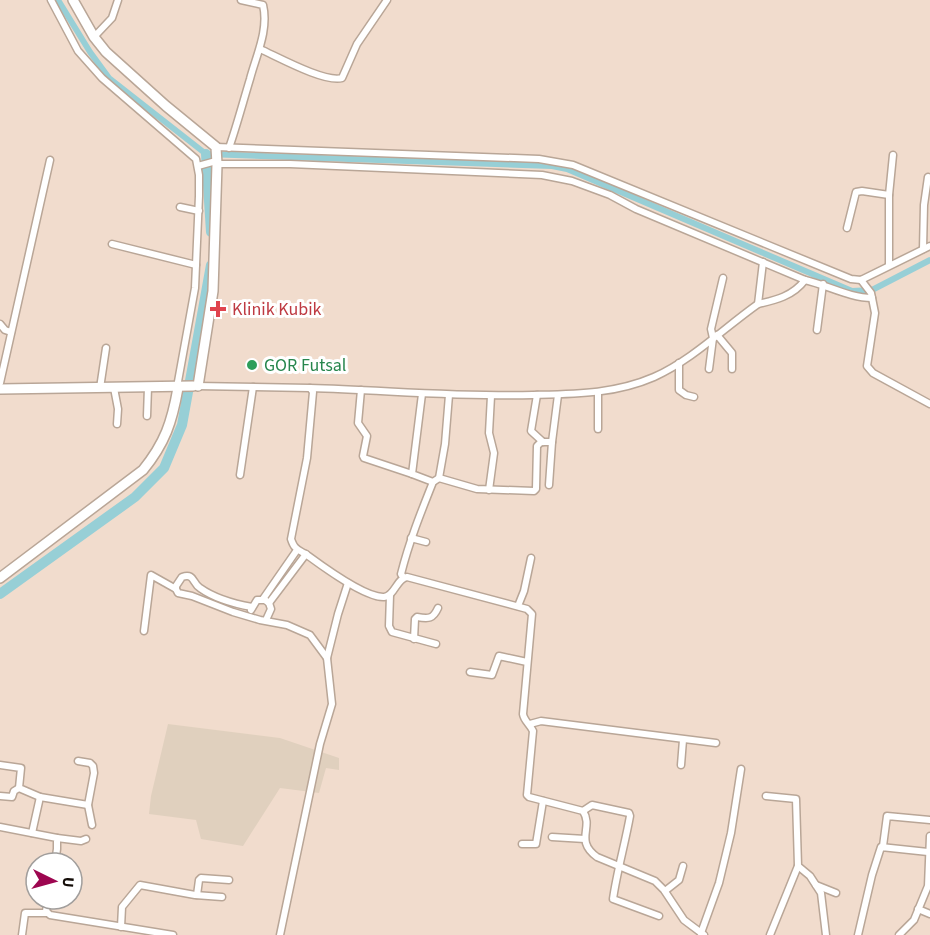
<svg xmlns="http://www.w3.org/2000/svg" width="930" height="935" viewBox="0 0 930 935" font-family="'Source Sans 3',sans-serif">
	<rect width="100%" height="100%" fill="#f1dccd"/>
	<!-- industrial -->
	<polygon fill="#e0d0be" points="168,724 280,738 339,758 339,770 326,768 319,793 280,788 243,846 201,839 196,820 149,814 151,796"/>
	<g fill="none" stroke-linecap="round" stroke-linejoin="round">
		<!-- canal -->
		<polyline stroke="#97cfd6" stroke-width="6" points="58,0 90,52 109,78 206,154 552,166 567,169 852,291 872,290 930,260"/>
		<!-- river -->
		<g stroke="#97cfd6" stroke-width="10">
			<polyline points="206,154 211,232"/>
			<polyline points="0,594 135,497 164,468 182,425 211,265"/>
		</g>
		<defs>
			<g id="street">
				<polyline points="51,0 78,51 102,78 196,159 199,175 199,196 195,288 177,387"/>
				<polyline points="94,37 112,18 118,0"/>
				<path d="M260 49C278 57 325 83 342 78L357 44 387 0"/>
				<polyline points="216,147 539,159 573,165 851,279 861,280 930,246"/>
				<path d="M229 148C237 125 243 102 250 79 256 56 269 30 263 5L241 0"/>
				<path d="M217 164H290L542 175 572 181 610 195 636 209 805 280C827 285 850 298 872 298"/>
				<polyline points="198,166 216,161"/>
				<polyline points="180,207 199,211"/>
				<polyline points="847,228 856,192 862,191 889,195"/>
				<polyline points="112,244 196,265"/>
				<polyline points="923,249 924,205 928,177"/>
				<polyline points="889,265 889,195 893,155"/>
				<polyline points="861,280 871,293 875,313 867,366 873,373 930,404"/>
				<polyline points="758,304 763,262"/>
				<polyline points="0,324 5,330 11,332"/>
				<polyline points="817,330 823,284"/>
				<polyline points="717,335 732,353 732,369"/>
				<polyline points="679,363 679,390 686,395 694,397"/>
				<polyline points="709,369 713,338 711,329 723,278"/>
				<polyline points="0,383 50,160"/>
				<path d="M196 386 310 388 313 392 307 458 291 539C292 542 293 545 295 547 298 551 303 552 307 555 322 566 365 598 384 597 395 596 396 579 407 577L527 609 532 614 523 714C524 721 530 724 533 731L527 795 529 797 583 811C594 828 574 840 597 857L655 881 664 890 684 920 704 935"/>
				<polyline points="100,388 106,348"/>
				<polyline points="114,388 118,409 117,424"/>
				<path d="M310 388C384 390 458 397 533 395 575 394 615 394 654 377 692 360 724 328 758 304 776 300 793 296 805 280"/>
				<polyline points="361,390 358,423 367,436 363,456 364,458 412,474"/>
				<polyline points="598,393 598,429"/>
				<polyline points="422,394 412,474 433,482"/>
				<polyline points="537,395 531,431 543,442"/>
				<polyline points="147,416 148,387"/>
				<polyline points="240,475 253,387"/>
				<polyline points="439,478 477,489 534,491 536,489 537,446 541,442 552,442 558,395"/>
				<polyline points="549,485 552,442"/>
				<polyline points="489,490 494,453 489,433 491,396"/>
				<polyline points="411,538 426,542"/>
				<path d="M403 577 401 574C409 542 421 512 433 482L439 478 445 444 449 395"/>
				<path d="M176 589V586L182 577C195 573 192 583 200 588 214 598 235 604 252 607"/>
				<polyline points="390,595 389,626 392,632 436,644"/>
				<polyline points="263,599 297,550"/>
				<polyline points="269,603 306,554"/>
				<polyline points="518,606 524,591 531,558"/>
				<polyline points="251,610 257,600 265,600 269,603 271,609 266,620"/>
				<polyline points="144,631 151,575 176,589 178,593 192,596 233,612 260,620 287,625 310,635 327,658"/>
				<path d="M414 639 415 619 417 617C429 619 433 619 438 608"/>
				<polyline points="470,672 492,675 499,656 527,662"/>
				<polyline points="530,724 541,721 716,743"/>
				<polyline points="78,761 90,763 93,766 94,773 88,805 92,825"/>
				<polyline points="0,765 21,768 19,788 40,797"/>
				<polyline points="681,765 683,740"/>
				<polyline points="0,796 12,797 14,791 19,788"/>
				<polyline points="766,796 796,799 798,866 810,876 821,893 826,935"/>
				<path d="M583 811 592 805 629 813 630 816C625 844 617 871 613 899L659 916"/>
				<polyline points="0,827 57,838 57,849 55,863"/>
				<polyline points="32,833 40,797 88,805"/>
				<polyline points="552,837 585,839"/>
				<polyline points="57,838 81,841 86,839"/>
				<polyline points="522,844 536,844 543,801"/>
				<polyline points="883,846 887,816 930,820"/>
				<polyline points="816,885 836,893"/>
				<polyline points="665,891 679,880 683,866"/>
				<polyline points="197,895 199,880 201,878 229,880"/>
				<polyline points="48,899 46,911 50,915 173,935"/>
				<polyline points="918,909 930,914"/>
				<polyline points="121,927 122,907 140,885 195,895 222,897"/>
				<polyline points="701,933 719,883 731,833 741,769"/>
				<polyline points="22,935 25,913 47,913"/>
				<polyline points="280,935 320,744 332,704 327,658 338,614 348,583"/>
				<polyline points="770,935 798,866"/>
				<polyline points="858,935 872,875 881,847 928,852"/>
				<polyline points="899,935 914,920 928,886 930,836"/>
			</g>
			<g id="secondary">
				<polyline points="73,0 94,37 106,52 166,106 216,147 217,164 213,291 198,386"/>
				<polyline points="0,389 193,386"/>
				<path d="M0 578 143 470C165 443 172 422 178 388"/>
			</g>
		</defs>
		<!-- street casing -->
		<use href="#street" stroke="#b9a697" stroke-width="9"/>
		<!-- secondary casing -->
		<use href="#secondary" stroke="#b9a697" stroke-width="12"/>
		<!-- street -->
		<use href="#street" stroke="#fff" stroke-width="6"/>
		<!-- secondary -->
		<use href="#secondary" stroke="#fff" stroke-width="9"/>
	</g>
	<!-- markers -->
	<path fill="#e0444e" stroke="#fff" stroke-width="2" d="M215 300h6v6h6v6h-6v6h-6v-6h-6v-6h6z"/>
	<circle fill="#2e9e5b" stroke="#fff" stroke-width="2" cx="252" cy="365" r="6"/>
	<g text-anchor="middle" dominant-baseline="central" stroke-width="6" stroke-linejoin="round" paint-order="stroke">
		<!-- health labels -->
		<g font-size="18" fill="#be3a42" stroke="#fff" text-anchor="start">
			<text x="232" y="309">Klinik Kubik</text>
		</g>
		<!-- leisure labels -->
		<g font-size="18" fill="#27864d" stroke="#fff" text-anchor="start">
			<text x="264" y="365">GOR Futsal</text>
		</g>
	</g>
	<!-- north arrow -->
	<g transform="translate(54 881) rotate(95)"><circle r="28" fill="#ffffff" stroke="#a19e9c" stroke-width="1.5"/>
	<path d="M0-4.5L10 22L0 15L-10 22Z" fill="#9d0650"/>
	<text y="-9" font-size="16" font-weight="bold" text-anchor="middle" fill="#140d08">U</text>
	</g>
</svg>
